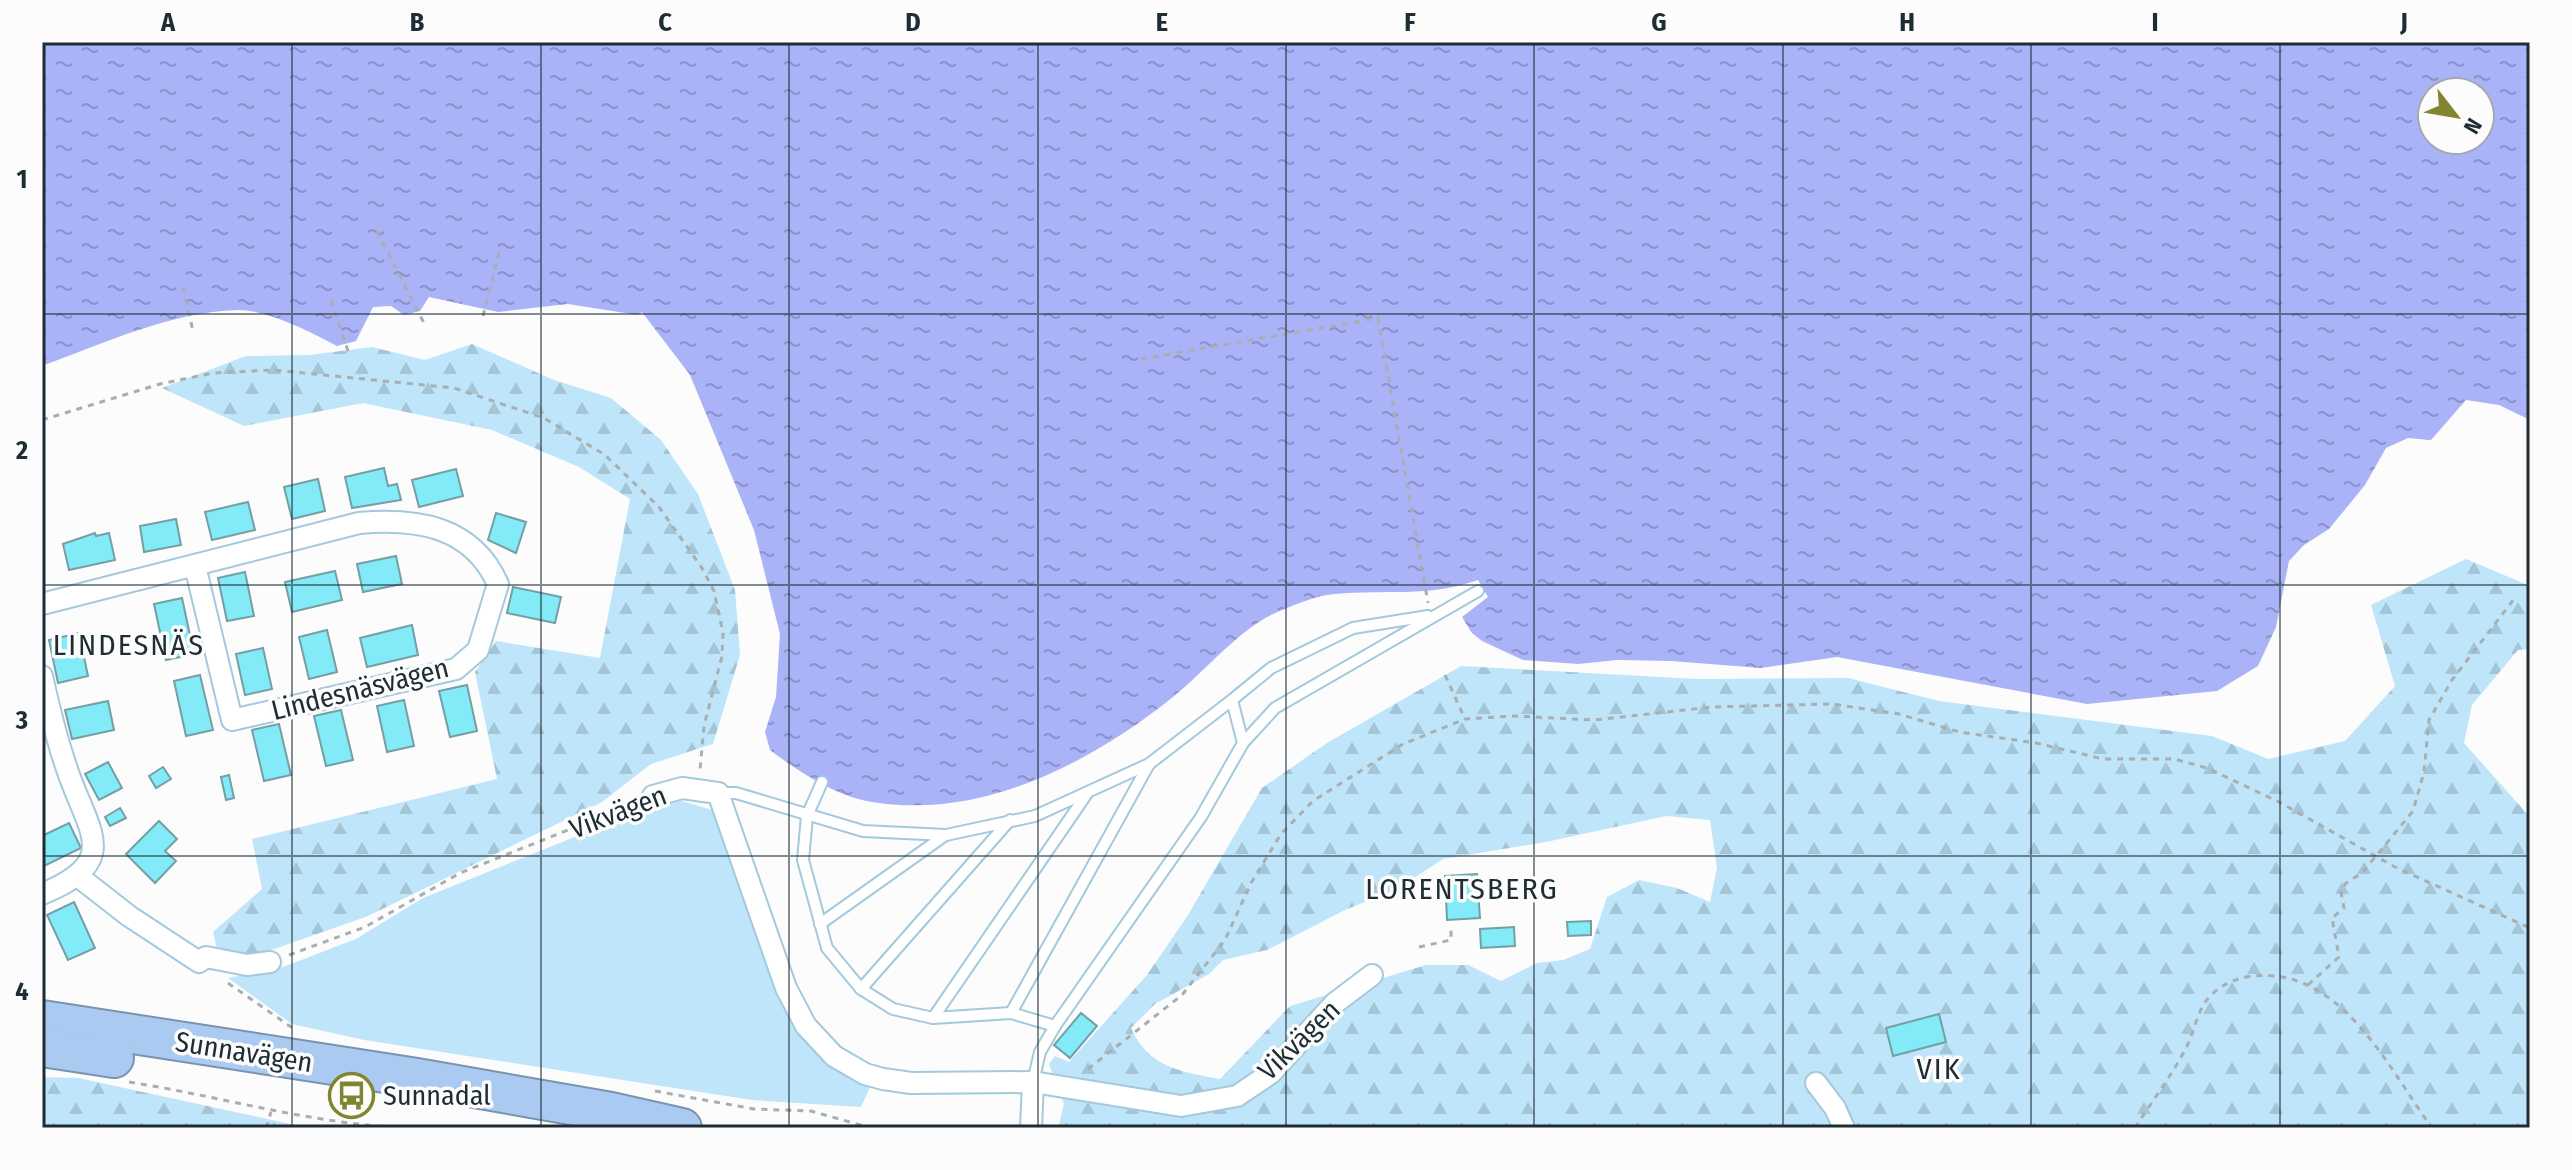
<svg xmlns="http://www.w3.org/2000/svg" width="2572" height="1170" viewBox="0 0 2572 1170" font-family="'Fira Sans Condensed',sans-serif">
	<defs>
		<pattern id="forest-firs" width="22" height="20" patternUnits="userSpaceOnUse" patternTransform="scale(2)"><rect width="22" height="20" fill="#bee5f9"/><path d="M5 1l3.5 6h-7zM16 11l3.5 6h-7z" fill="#a3c5d6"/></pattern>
		<pattern id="water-ripples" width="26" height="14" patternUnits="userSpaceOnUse" patternTransform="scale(2)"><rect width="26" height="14" fill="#aab3f7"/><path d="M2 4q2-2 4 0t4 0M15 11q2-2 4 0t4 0" fill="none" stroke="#8a92c9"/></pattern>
	</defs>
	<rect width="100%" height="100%" fill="#fcfcfc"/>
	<!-- green -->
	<polygon fill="#bee5f9" points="672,798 719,812 779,991 814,1049 871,1085 861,1107 752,1100 364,1040 292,1024 228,978 283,967 356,939 423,898"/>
	<!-- forest -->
	<g fill="url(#forest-firs)" fill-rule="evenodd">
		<polygon points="472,344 554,380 611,398 661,440 698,494 735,590 740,655 713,744 651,764 602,802 368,916 263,953 218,953 213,932 262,889 252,839 497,779 475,672 496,641 600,658 630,499 579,467 492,430 363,403 244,426 162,388 246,356 310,355 372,347 425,360"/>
		<path d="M2466 559 2530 586V649L2518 650 2472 705 2464 743 2530 817V1128H1058L1064 1104 1049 1064 1055 1056 1069 1062 1147 975 1188 915 1262 788 1327 743 1461 666 1697 679 1848 678 1939 701 2212 736 2268 759 2345 741 2395 686 2371 605ZM1666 816 1710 820 1717 868 1710 902 1677 888 1639 880 1607 897 1590 949 1563 960 1537 963 1501 981 1468 965H1426L1290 1006 1220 1079C1181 1072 1148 1067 1131 1028L1155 1004 1209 974 1223 960 1267 950 1345 910 1397 889 1443 859 1546 842Z"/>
		<polygon points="42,1077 78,1078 309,1128 42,1128"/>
	</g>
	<!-- water -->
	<path fill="url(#water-ripples)" fill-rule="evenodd" d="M42 42H2530V420L2499 405 2466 400 2431 440 2408 438 2386 448 2365 485 2329 529 2304 545 2289 561 2276 627 2258 666 2217 691 2087 704 1837 657 1761 668 1671 661 1617 660 1578 664 1523 660 1482 641 1472 633 1462 617 1488 597 1478 580C1428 598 1386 589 1335 594 1313 596 1291 606 1271 615 1238 631 1203 673 1173 697 1091 763 981 820 872 802 837 797 798 771 770 750L765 732 776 697 780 634 754 530 690 375 642 312 638 315 568 304 498 312 429 297 420 311 404 315 391 306 373 307 356 341 337 346C311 332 268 310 238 310 170 312 105 343 42 366ZM2432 92H2480V140H2432Z"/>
	<!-- building -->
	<g fill="#83eaf7" stroke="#739fa5" stroke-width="2">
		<polygon points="384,468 388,486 397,484 401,500 352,508 345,477"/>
		<polygon points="456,469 463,496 419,507 412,480"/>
		<polygon points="318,479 325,511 292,519 284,487"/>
		<polygon points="248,502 255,530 212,540 205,512"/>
		<polygon points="496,513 526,522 516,553 488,540"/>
		<polygon points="176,519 181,545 144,552 140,526"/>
		<polygon points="95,533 96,536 109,533 115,560 69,570 63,544"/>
		<polygon points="396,556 402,584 363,592 357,564"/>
		<polygon points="335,571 342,600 292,612 285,582"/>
		<polygon points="245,572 254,616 227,621 218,578"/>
		<polygon points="513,587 561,597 555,623 507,613"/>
		<polygon points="182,598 194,654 166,660 154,604"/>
		<polygon points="412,625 418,655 367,667 360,638"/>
		<polygon points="327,630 337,672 309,679 299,637"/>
		<polygon points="79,633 88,676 58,683 49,640"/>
		<polygon points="263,648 272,689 245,695 236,654"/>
		<polygon points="200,675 213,730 186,736 174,681"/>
		<polygon points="467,685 477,731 450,737 439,691"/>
		<polygon points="404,700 414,746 387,752 377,706"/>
		<polygon points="108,701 114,730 72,739 65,710"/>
		<polygon points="341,710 353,760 326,766 314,716"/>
		<polygon points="279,724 291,775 264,781 252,730"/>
		<polygon points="108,762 122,788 99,800 85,774"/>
		<polygon points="163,767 171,779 156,788 149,776"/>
		<polygon points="229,775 234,798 226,800 221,777"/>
		<polygon points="120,808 126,818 110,826 105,817"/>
		<polygon points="159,821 177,839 165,851 176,861 155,883 126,854"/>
		<polygon points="69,823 81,848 42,867 42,836"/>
		<polygon points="1477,874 1480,918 1447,920 1445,876"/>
		<polygon points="74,902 95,948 68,960 47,915"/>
		<polygon points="1591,921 1591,935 1568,936 1567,922"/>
		<polygon points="1514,927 1515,946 1481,948 1480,929"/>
		<polygon points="1081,1013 1097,1026 1070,1058 1054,1045"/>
		<polygon points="1939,1014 1946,1042 1893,1056 1886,1028"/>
	</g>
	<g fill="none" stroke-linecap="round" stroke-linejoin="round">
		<defs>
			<g id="lane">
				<polyline points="1232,700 1271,668 1353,628 1428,616"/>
				<polyline points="1243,743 1275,708 1478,591"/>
				<polyline points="822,782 807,816 803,860 827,948 861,989 893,1009 933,1018 1011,1013 1055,1026"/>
				<polyline points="718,793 736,793 863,831 946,835 1035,816 1149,764 1232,700 1243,743 1201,817 1055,1026 1040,1052 1033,1082"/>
				<polyline points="820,924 944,836"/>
				<polyline points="861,989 1010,820"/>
				<polyline points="1011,1013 1149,764"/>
				<polyline points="933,1018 1086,795"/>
			</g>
			<g id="street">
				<path d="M42 604 359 523C417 518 472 526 498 584L478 650 456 669 232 720 195 566"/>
				<path d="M42 676C49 708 57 741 68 772 89 833 122 861 42 894"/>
				<polyline points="653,796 682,788 718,793 786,988 806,1026 834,1056 865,1074 883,1079 911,1083 1033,1082 1181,1106 1237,1096 1271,1073 1335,1003 1372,975"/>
				<polyline points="79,877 129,916 199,962 206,957 247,965 270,962"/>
				<polyline points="1816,1083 1835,1108 1844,1128"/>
				<polyline points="1031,1128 1033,1082"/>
			</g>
			<g id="highway">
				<polyline points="42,1020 417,1078 611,1112 682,1128"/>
				<polyline points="42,1047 114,1058"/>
			</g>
		</defs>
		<!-- lane casing -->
		<use href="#lane" stroke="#a4c9dd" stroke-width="14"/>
		<!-- street casing -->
		<use href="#street" stroke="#a4c9dd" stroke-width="24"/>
		<!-- highway casing -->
		<use href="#highway" stroke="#7a93af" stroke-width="42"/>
		<!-- path -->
		<g stroke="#a9aeb1" stroke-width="3" stroke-dasharray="6 6" stroke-linecap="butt">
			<polyline points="377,231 425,325"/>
			<polyline points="183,287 193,331"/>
			<polyline points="331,300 350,357"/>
			<polyline points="483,316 499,253"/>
			<polyline points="1141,359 1378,318 1428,603"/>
			<polyline points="42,420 160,384 213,373 274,370 454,388 544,418 605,455 659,507 702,568 714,591 723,633 722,656 704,726 700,770"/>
			<polyline points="1445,675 1465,719"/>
			<polyline points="1419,947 1451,940 1451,926"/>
			<polyline points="289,955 365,927 460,873 636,803"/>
			<polyline points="228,983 294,1029"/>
			<polyline points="2308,985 2339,957 2332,918 2344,908 2341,892 2346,883 2362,873 2413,811 2424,772 2429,720 2452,680 2514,599"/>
			<polyline points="1088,1069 1182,995 1225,940 1251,883 1281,834 1313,801 1403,744 1465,719 1514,716 1594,720 1712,707 1832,704 1899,714 1959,732 2036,743 2103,759 2174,759 2207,768 2279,802 2395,867 2530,928"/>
			<path d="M129 1082C225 1097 317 1126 415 1128"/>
			<polyline points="655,1091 754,1109 811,1111 871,1128"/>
			<polyline points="266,1128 271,1112"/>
			<path d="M2135 1128C2152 1101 2173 1074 2187 1046 2194 1032 2197 1013 2206 1001 2217 986 2235 978 2253 976 2341 967 2387 1066 2432 1128"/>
		</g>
		<!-- lane -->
		<use href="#lane" stroke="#fff" stroke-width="10"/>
		<!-- street -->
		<use href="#street" stroke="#fff" stroke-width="20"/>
		<!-- highway -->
		<use href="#highway" stroke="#abcaf1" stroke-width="38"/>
	</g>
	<!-- grid -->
	<path fill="none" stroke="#1e2d34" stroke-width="2" stroke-opacity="0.55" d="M292 42V1128M541 42V1128M789 42V1128M1038 42V1128M1286 42V1128M1534 42V1128M1783 42V1128M2031 42V1128M2280 42V1128M42 314H2530M42 585H2530M42 856H2530"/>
	<!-- icons -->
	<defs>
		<symbol id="bus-ring" viewBox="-11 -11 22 22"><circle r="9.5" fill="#fcfcfc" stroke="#82852f" stroke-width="1.5"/><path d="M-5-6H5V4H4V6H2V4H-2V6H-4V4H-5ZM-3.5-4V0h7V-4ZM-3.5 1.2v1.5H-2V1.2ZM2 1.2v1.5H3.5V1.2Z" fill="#82852f"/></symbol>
	</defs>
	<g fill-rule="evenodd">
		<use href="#bus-ring" x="326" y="1070" width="51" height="51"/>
	</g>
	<g text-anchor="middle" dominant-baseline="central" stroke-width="7" stroke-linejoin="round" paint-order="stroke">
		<!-- street labels -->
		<g font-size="28" fill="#1e2d34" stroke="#fcfcfc">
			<text transform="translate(360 689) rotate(-14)">Lindesnäsvägen</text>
			<text transform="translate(618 812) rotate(-21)">Vikvägen</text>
			<text transform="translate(1299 1040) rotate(-44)">Vikvägen</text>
			<text transform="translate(244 1052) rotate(9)">Sunnavägen</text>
		</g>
		<!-- poi labels -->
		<g font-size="28" fill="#1e2d34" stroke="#fcfcfc" text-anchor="start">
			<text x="383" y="1095">Sunnadal</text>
		</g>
		<!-- neighbourhood labels -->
		<g font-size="30" letter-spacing="2" fill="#1e2d34" stroke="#fcfcfc">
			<text x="129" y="645">LINDESNÄS</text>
			<text x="1462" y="889">LORENTSBERG</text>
			<text x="1939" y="1069">VIK</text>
		</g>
	</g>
	<!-- border -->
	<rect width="2572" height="1170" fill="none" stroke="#fcfcfc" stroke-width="88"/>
	<!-- north arrow -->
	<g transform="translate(2456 116) rotate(121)"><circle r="38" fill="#fcfcfc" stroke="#a3a9ac" stroke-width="2"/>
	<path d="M0-6L14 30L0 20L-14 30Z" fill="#82852f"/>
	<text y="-12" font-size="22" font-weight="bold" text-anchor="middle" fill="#1e2d34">N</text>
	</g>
	<rect x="44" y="44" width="2484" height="1082" fill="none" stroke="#1e2d34" stroke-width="3"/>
	<g font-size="26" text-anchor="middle" font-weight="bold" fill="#1e2d34">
		<text x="168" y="31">A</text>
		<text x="417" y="31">B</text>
		<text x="665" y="31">C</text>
		<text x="913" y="31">D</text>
		<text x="1162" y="31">E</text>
		<text x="1410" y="31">F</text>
		<text x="1659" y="31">G</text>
		<text x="1907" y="31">H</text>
		<text x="2155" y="31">I</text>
		<text x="2404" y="31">J</text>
		<text x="22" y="188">1</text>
		<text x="22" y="459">2</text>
		<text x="22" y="729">3</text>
		<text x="22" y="1000">4</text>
	</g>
</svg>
